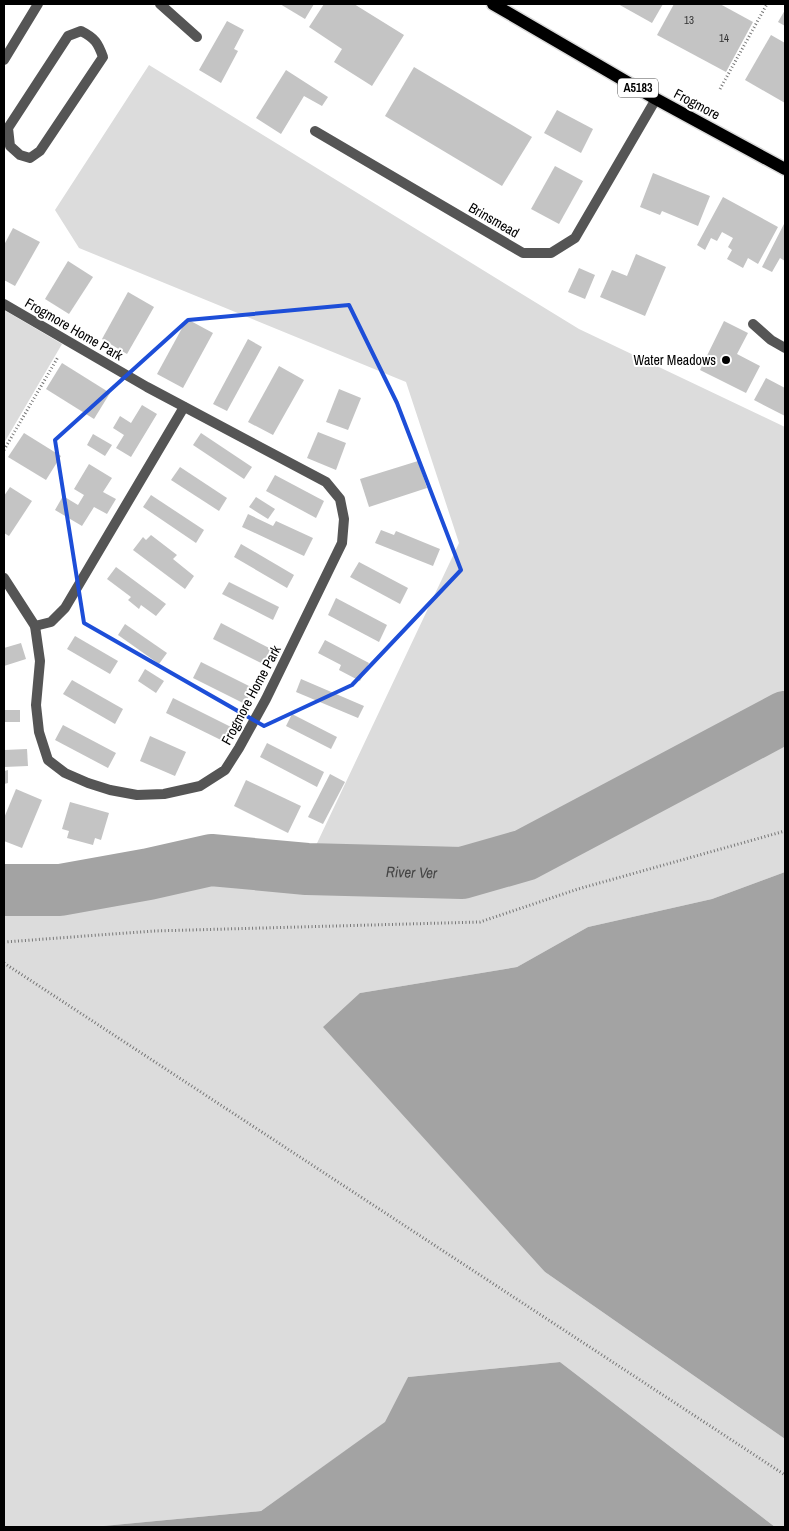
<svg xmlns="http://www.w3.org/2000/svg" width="789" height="1531" viewBox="0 0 789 1531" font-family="'Archivo Narrow',sans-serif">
	<rect width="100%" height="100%" fill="#fff"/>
	<!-- green -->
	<g fill="#dcdcdc">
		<polygon points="149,65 579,329 785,427 785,695 556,824 513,842 461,854 310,858 459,543 406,382 79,248 55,210"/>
		<polygon points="4,310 62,344 4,443"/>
		<polygon points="785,733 785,872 712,899 588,927 517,967 360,993 545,1272 785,1439 785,1527 775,1527 560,1362 408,1377 386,1422 261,1511 93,1527 4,1527 4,903 63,902 102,896 180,877 220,874 307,883 457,887 519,874"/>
	</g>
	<!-- water -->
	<g fill="#a3a3a3">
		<polygon points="785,872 785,1439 545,1272 323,1027 360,993 517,967 588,927 712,899"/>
		<polygon points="560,1362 775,1527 93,1527 261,1511 385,1422 408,1377"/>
	</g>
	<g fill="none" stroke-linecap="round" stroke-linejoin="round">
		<!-- river -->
		<path stroke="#a3a3a3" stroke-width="52" id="s1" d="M4 890H60L149 874 211 860 307 869 462 873 525 855 785 717"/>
	</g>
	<!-- building -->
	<g fill="#c4c4c4">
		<polygon points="280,4 314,4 305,19"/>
		<polygon points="324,4 354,4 404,35 372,86 334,62 342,49 309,27"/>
		<polygon points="618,4 663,4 652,23"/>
		<polygon points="674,4 720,4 753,22 726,72 657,35"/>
		<polygon points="785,10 785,26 778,22"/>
		<polygon points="227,21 244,30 234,49 238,51 221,83 199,70"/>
		<polygon points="771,35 785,43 785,103 745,80"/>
		<polygon points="414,67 532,137 502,186 385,116"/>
		<polygon points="286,70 328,97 322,106 304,96 281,134 256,118"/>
		<polygon points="557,110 593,129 581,153 544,133"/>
		<polygon points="555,166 583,181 559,224 531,209"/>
		<polygon points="653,173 710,196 698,226 662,211 660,215 640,207"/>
		<polygon points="723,197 778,227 758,264 748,258 743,268 727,259 732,250 728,247 733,238 722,232 717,241 711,238 705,250 697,245"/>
		<polygon points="785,222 785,261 780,258 772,272 762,267"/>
		<polygon points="13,228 40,242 15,286 4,280 4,245"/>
		<polygon points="636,254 666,267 645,316 600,297 612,270 627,276"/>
		<polygon points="68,261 93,277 69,314 45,299"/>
		<polygon points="579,268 595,275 585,299 568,292"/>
		<polygon points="128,292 154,307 127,354 102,339"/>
		<polygon points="187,319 213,333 183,388 157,374"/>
		<polygon points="724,321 748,333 737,354 760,366 746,393 700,370"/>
		<polygon points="248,339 262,347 227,411 213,404"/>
		<polygon points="62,363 110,393 94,419 46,389"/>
		<polygon points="279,366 304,380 273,435 248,422"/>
		<polygon points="766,378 785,388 785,416 754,400"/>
		<polygon points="339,389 361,398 348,430 326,422"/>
		<polygon points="142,405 157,414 131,457 116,448 124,435 113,428 120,416 131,423"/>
		<polygon points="318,432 346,443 336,470 307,458"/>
		<polygon points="24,433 61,456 46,480 8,457"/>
		<polygon points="201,433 252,467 244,479 193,445"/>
		<polygon points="93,434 112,445 105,456 87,445"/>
		<polygon points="418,461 427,488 369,507 360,479"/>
		<polygon points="89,464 112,478 103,492 116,499 107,514 94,507 82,526 55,510 63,496 78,505 84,495 74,489"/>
		<polygon points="180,467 227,498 219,511 171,480"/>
		<polygon points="275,475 324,501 316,518 266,491"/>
		<polygon points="10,487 32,501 9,536 4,533 4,496"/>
		<polygon points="151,495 204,530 196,543 143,507"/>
		<polygon points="256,497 275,509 268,519 249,507"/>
		<polygon points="248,514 273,526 276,521 313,538 304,556 242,527"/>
		<polygon points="381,530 394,535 396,531 440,549 433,566 375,543"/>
		<polygon points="151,535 177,555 173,559 194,576 185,589 133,550 143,537 146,540"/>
		<polygon points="241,544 294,575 287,588 234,557"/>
		<polygon points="359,562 408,588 400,604 350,577"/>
		<polygon points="116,567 166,604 156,616 141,605 139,609 128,600 131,597 107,579"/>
		<polygon points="229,582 279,607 273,620 222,594"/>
		<polygon points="336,598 387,625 379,642 328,615"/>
		<polygon points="221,623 271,649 263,664 213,639"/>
		<polygon points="125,624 167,653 159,664 118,635"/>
		<polygon points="75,636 118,661 110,674 67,649"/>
		<polygon points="325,640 369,663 360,681 339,670 341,665 318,653"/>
		<polygon points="21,643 26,659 4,666 4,648"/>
		<polygon points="201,662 253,688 245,704 193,678"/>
		<polygon points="145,669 164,681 156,693 138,681"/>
		<polygon points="301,679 364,706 358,718 296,692"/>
		<polygon points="72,680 123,709 115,724 63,694"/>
		<polygon points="173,698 233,728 225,742 166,713"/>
		<rect x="4" y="710" width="16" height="12"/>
		<polygon points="292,714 337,737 331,749 286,726"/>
		<polygon points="63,725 116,753 108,768 55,740"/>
		<polygon points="150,736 186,752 175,776 140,761"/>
		<polygon points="267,743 324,772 317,787 260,757"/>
		<polygon points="27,749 28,766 4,767 4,750"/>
		<polygon points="8,770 8,783 4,784 4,771"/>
		<polygon points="330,774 345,782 323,824 308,817"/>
		<polygon points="246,780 301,806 288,833 234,806"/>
		<polygon points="16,789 42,800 22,848 4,841 4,818"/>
		<polygon points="70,802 109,813 101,840 95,838 93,845 67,838 69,831 62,829"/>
	</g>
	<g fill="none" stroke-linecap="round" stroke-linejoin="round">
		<defs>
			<polyline id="primary" points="493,4 656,99 785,169"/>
		</defs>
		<!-- primary casing -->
		<use href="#primary" stroke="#dbdbdb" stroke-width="15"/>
		<!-- path -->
		<g stroke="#777" stroke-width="3" stroke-dasharray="1 2.5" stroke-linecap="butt">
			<polyline points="720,89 767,4"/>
			<polyline points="4,450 58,357"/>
			<polyline points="4,942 154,931 480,922 578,889 785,831"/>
			<polyline points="4,963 785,1475"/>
		</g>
		<!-- service -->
		<g stroke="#555" stroke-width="10">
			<polyline points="160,4 197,37"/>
			<path d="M81 31C95 38 98 43 103 57L40 151 30 158 20 155 10 146 8 128 68 36Z"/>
			<polyline points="4,304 147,387 326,482 340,499 344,519 342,543 266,699 239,748 225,770 200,786 164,794 137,795 110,790 88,783 65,773 48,760 39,732 36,705 40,661 35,626 4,578"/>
			<polyline points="35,626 51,622 65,608 184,407"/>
		</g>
		<!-- minor -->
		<g stroke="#555" stroke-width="10">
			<polyline points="4,60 38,4"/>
			<polyline points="315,131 523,253 551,253 575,238 656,99"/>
			<polyline points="753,324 771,340 785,348"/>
		</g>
		<!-- primary -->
		<use href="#primary" stroke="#000" stroke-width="12"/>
	</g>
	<!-- marked area -->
	<path fill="none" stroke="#1d4ed8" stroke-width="4" stroke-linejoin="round" d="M349 305 397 403 461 570 352 685 264 726 84 623 55 440 188 320Z"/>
	<!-- markers -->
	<circle fill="#000" stroke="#fff" stroke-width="2" cx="726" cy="360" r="5"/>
	<g text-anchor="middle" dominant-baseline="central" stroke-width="4" stroke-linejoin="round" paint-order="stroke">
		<!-- number labels -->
		<g font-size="11" fill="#313131">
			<text x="689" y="20">13</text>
			<text x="724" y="38">14</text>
		</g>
		<!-- shield labels -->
		<rect fill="#fff" stroke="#4c4c4c" stroke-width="1" x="618" y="78.5" width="40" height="19" rx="4"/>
		<g font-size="12" font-weight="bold" fill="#000">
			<text x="638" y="88">A5183</text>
		</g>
		<!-- street labels -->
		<g font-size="14" fill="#000" stroke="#fff">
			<text transform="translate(697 104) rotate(28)">Frogmore</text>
			<text transform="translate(494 220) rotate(30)">Brinsmead</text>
			<text transform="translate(74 329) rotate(30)">Frogmore Home Park</text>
			<text transform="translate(251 695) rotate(-62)">Frogmore Home Park</text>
		</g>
		<!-- poi labels -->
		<g font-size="14" fill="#000" stroke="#fff" text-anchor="end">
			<text x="716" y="360">Water Meadows</text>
		</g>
		<!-- water labels -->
		<g font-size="15" font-style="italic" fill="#444" stroke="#fff">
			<text stroke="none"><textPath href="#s1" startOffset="411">River Ver</textPath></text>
		</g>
	</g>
	<!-- border -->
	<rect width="789" height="1531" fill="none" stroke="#000000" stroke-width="10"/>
</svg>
